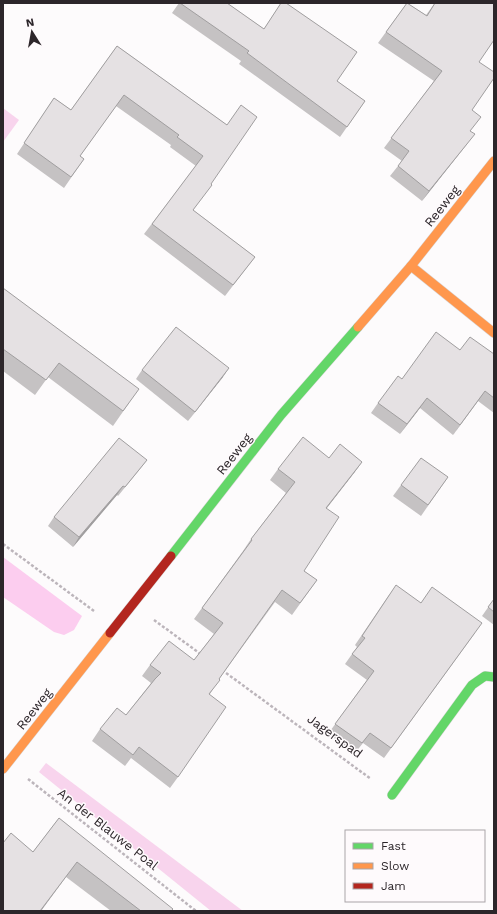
<svg xmlns="http://www.w3.org/2000/svg" width="497" height="914" viewBox="0 0 497 914" font-family="'Work Sans',sans-serif">
	<rect width="100%" height="100%" fill="#fdfbfc"/>
	<!-- green -->
	<g fill="#f8d4ed">
		<polygon points="3,108 19,120 3,142"/>
		<polygon points="46,763 243,911 211,911 39,772"/>
	</g>
	<!-- forest -->
	<polygon fill="#fccdef" points="3,557 82,616 74,630 64,635 54,632 3,597"/>
	<g fill="none" stroke-linecap="round" stroke-linejoin="round">
		<defs>
			<g id="fast">
				<polyline points="171,556 281,415 358,327"/>
				<polyline points="392,795 472,685 485,676 494,677"/>
			</g>
			<g id="slow">
				<polyline points="411,266 494,333"/>
				<polyline points="358,327 411,266 494,161"/>
				<polyline points="3,769 110,633"/>
			</g>
			<polyline id="jam" points="110,633 171,556"/>
		</defs>
		<!-- fast casing -->
		<use href="#fast" stroke="#d7d5d6" stroke-width="10"/>
		<!-- slow casing -->
		<use href="#slow" stroke="#d7d5d6" stroke-width="10"/>
		<!-- jam casing -->
		<use href="#jam" stroke="#d7d5d6" stroke-width="10"/>
		<!-- path -->
		<g stroke="#bcb5bb" stroke-width="2.5" stroke-dasharray="3 2" stroke-linecap="butt">
			<polyline points="3,544 94,611"/>
			<polyline points="154,620 202,655"/>
			<polyline points="222,670 371,779"/>
			<polyline points="28,779 196,911"/>
		</g>
		<!-- fast -->
		<use href="#fast" stroke="#63d668" stroke-width="9"/>
		<!-- slow -->
		<use href="#slow" stroke="#ff974d" stroke-width="9"/>
		<!-- jam -->
		<use href="#jam" stroke="#b3261e" stroke-width="9"/>
	</g>
	<!-- wall -->
	<g fill="#c5c2c3">
		<polygon points="179,3 227,3 264,29 281,3 337,81 365,101 340,137 239,64 241,61 172,13"/>
		<polygon points="407,3 426,15 435,3 494,3 479,62 472,110 470,131 467,144 422,201 390,176 402,161 384,148 434,81 378,43"/>
		<polygon points="117,46 227,125 211,184 193,210 255,257 225,296 144,234 196,166 170,147 171,145 116,106 80,156 84,159 64,188 17,154 54,98 71,110"/>
		<polygon points="3,288 129,403 113,426 48,377 35,395 3,371"/>
		<polygon points="460,350 494,354 494,413 478,401 453,435 420,408 400,434 371,413 378,403 402,379"/>
		<polygon points="142,370 223,377 188,421 136,379"/>
		<polygon points="329,458 362,462 354,473 327,508 304,571 317,580 292,615 275,602 219,679 210,694 178,777 170,788 131,758 125,766 92,741 100,729 126,715 151,683 142,676 150,665 194,660 214,634 194,619 243,551 251,539 286,493 270,480 278,469"/>
		<polygon points="147,460 140,469 118,496 117,495 73,547 48,526 54,517"/>
		<polygon points="448,477 421,516 393,496 401,485"/>
		<polygon points="389,595 421,603 475,633 384,758 363,743 355,753 328,734 367,680 345,664 357,647 355,645"/>
		<polygon points="494,599 494,625 482,616"/>
		<polygon points="59,818 171,911 111,911 33,852"/>
	</g>
	<!-- shaded-wall -->
	<g fill="#a09e9f">
		<polygon points="475,134 467,144 422,201 429,191"/>
		<polygon points="229,368 223,377 188,421 195,412"/>
		<polygon points="485,391 478,401 453,435 460,425"/>
		<polygon points="427,398 420,408 400,434 407,424"/>
		<polygon points="362,462 354,473 318,519 326,508"/>
		<polygon points="123,486 117,495 73,547 79,537"/>
		<polygon points="77,862 41,911 40,911"/>
	</g>
	<!-- building -->
	<g fill="#e5e1e3" stroke="#a09e9f">
		<polygon points="180,3 227,3 264,29 281,3 286,3 357,52 337,81 365,101 347,127 247,53 249,51"/>
		<polygon points="407,3 427,16 435,3 494,3 494,40 479,62 494,72 494,78 472,110 481,117 470,131 475,134 429,191 398,166 409,151 391,138 442,71 386,32"/>
		<polygon points="117,46 227,125 241,105 257,117 211,184 212,185 193,210 255,257 233,285 152,224 203,156 177,137 179,135 124,95 80,156 84,159 71,177 24,143 54,98 71,110"/>
		<polygon points="3,288 139,389 123,411 59,363 46,380 3,349"/>
		<polygon points="176,327 229,368 195,412 142,370"/>
		<polygon points="436,332 460,350 470,337 494,354 494,398 485,391 460,425 427,398 407,424 378,403 398,376 402,379"/>
		<polygon points="303,437 329,458 340,444 362,462 326,508 339,517 304,571 317,580 300,603 282,590 219,679 220,680 209,694 226,707 178,777 139,747 133,755 100,729 117,708 126,715 155,679 161,673 150,665 169,641 194,660 223,623 202,608 252,540 251,539 295,482 278,469"/>
		<polygon points="119,438 147,460 125,487 123,486 79,537 54,517"/>
		<polygon points="421,458 448,477 428,505 401,485"/>
		<polygon points="396,585 421,603 432,587 482,623 391,748 370,733 362,743 335,724 374,671 352,654 365,638 362,636"/>
		<polygon points="494,599 494,612 488,607"/>
		<polygon points="59,818 173,909 171,911 141,911 77,862 40,911 3,911 3,843 11,833 33,852"/>
	</g>
	<g text-anchor="middle" dominant-baseline="central" stroke-width="3" stroke-linejoin="round" paint-order="stroke">
		<!-- street labels -->
		<g font-size="13" fill="#2c262a" stroke="#fefafc">
			<text transform="translate(442 206) rotate(-52)">Reeweg</text>
			<text transform="translate(234 454) rotate(-52)">Reeweg</text>
			<text transform="translate(34 709) rotate(-52)">Reeweg</text>
			<text transform="translate(335 736) rotate(36)">Jagerspad</text>
			<text transform="translate(108 829) rotate(38)">An der Blauwe Poal</text>
		</g>
	</g>
	<!-- border -->
	<rect width="497" height="914" fill="none" stroke="#2c262a" stroke-width="8"/>
	<!-- legend -->
	<rect x="345" y="830" width="140" height="72" fill="#fefafc" stroke="#aaa5a8"/>
	<rect x="353" y="843" width="20" height="6" fill="#63d668" stroke="#aaa5a8"/>
	<text x="381" y="850" font-size="12" fill="#2c262a">Fast</text>
	<rect x="353" y="863" width="20" height="6" fill="#ff974d" stroke="#aaa5a8"/>
	<text x="381" y="870" font-size="12" fill="#2c262a">Slow</text>
	<rect x="353" y="883" width="20" height="6" fill="#b3261e" stroke="#aaa5a8"/>
	<text x="381" y="890" font-size="12" fill="#2c262a">Jam</text>
	<!-- north arrow -->
	<g transform="translate(32 32) rotate(349)" stroke="#fefafc" stroke-width="3" paint-order="stroke">
	<path d="M0-3L7 15L0 10L-7 15Z" fill="#2c262a"/>
	<text y="-6" font-size="11" font-weight="bold" text-anchor="middle" fill="#2c262a">N</text>
	</g>
</svg>
